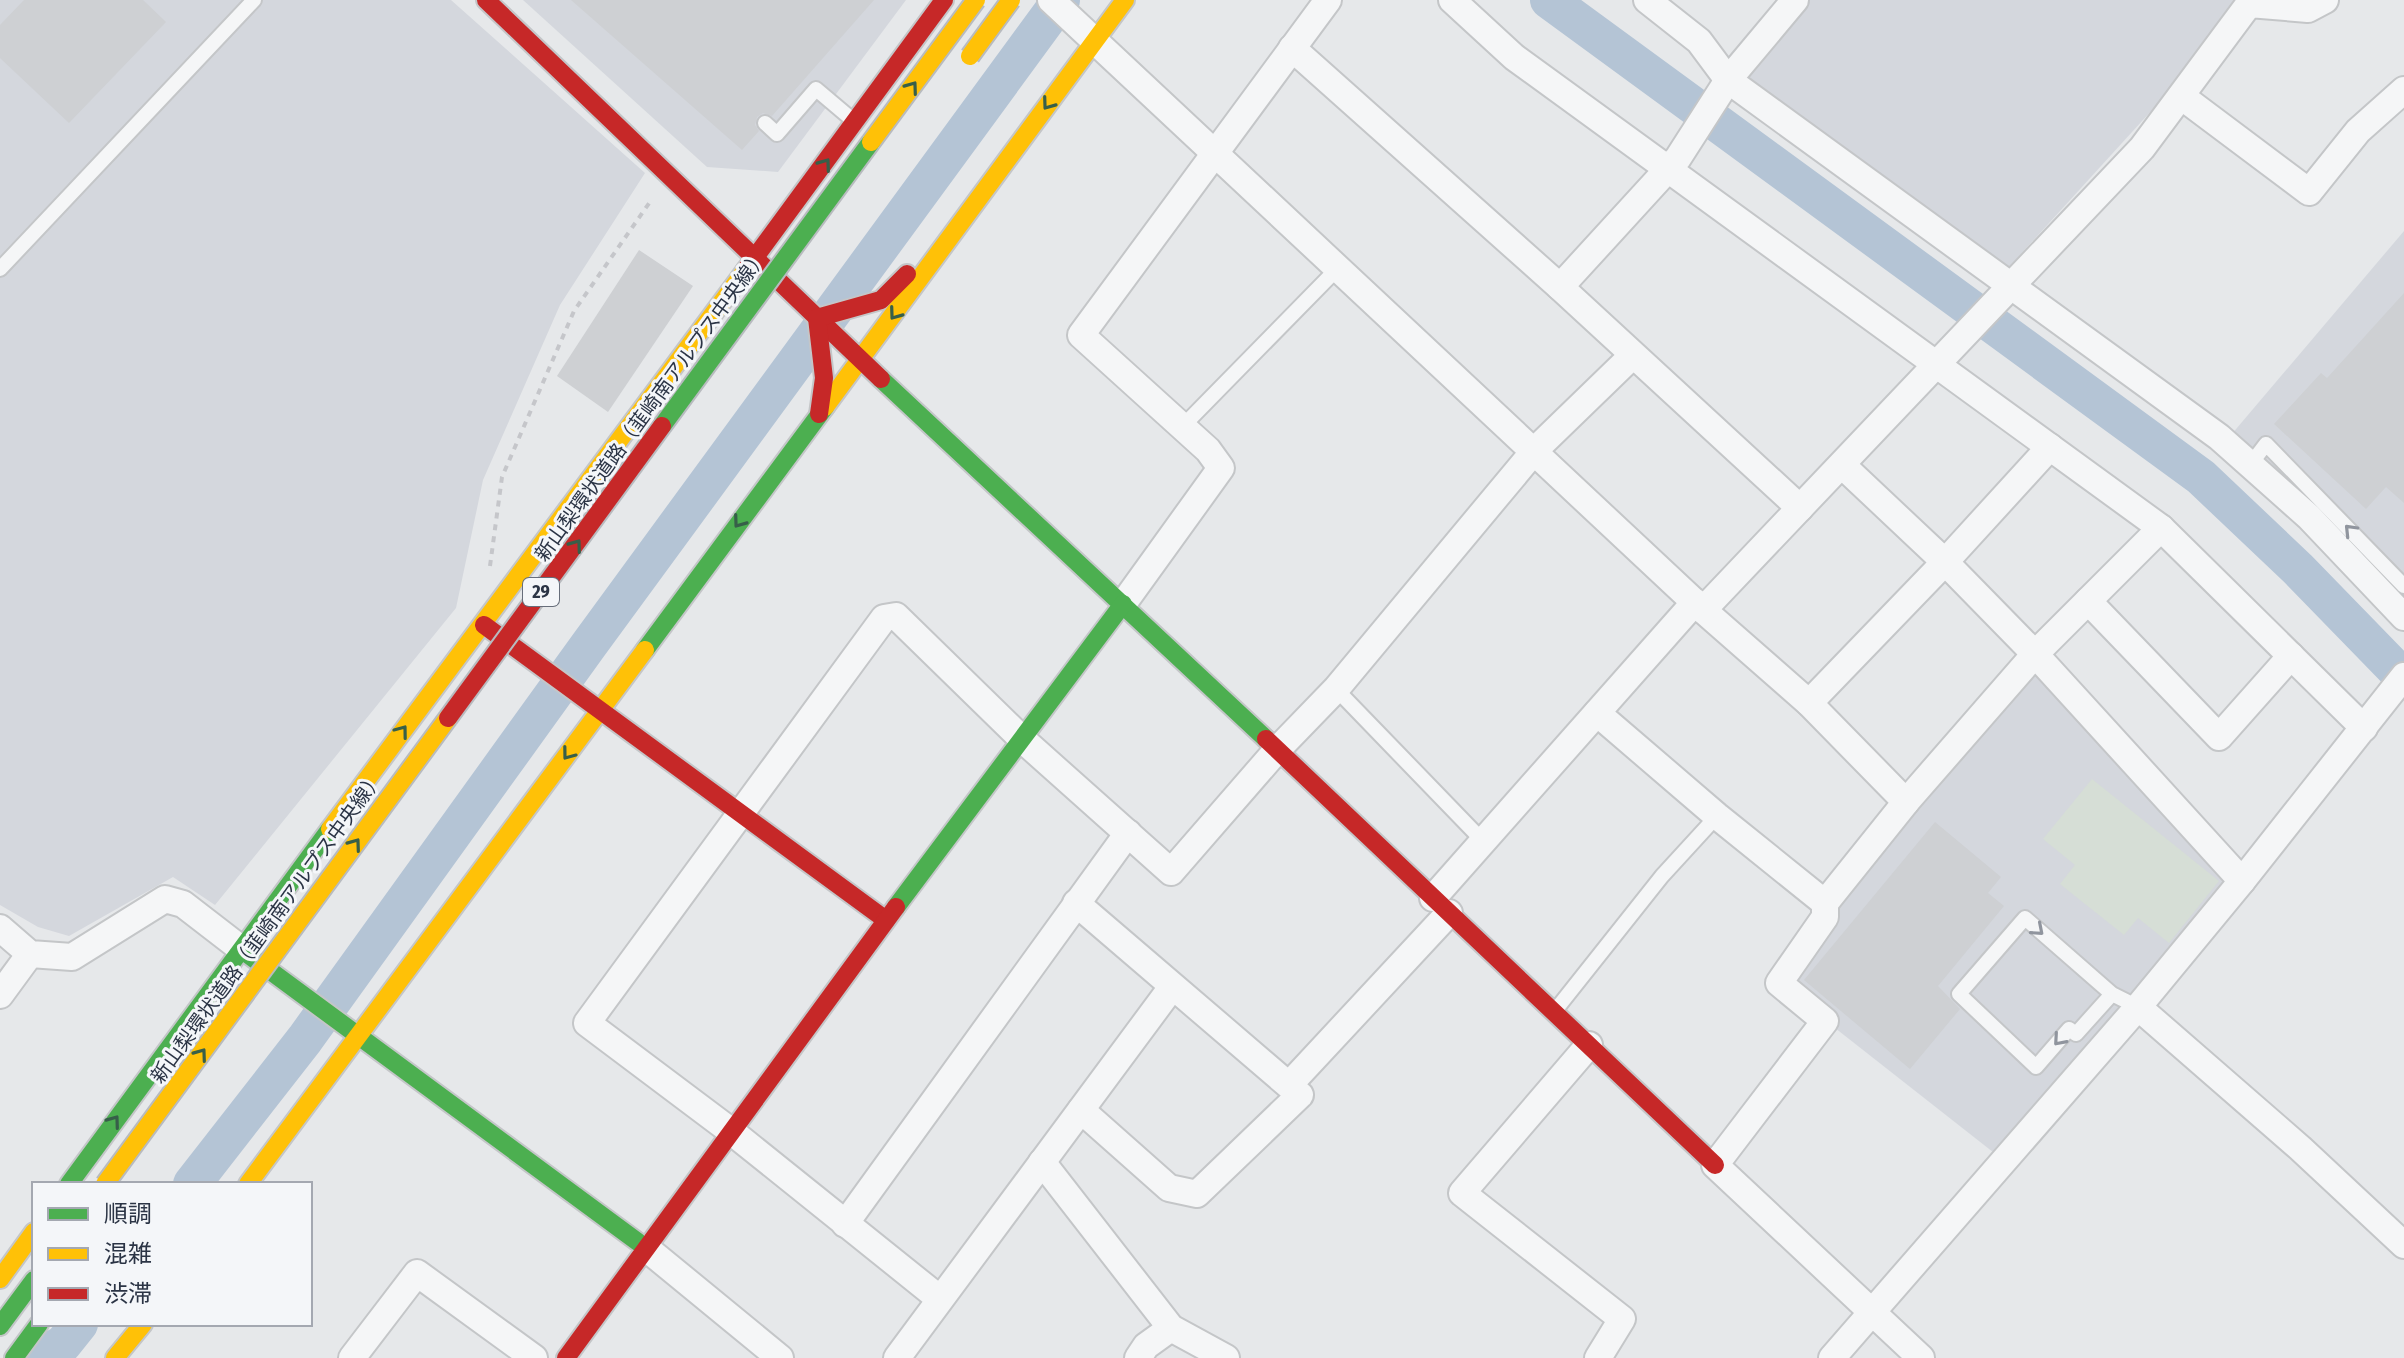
<svg xmlns="http://www.w3.org/2000/svg" width="2404" height="1358" viewBox="0 0 2404 1358" font-family="'Fira Sans Condensed','Noto Sans JP',sans-serif">
	<rect width="100%" height="100%" fill="#e6e8ea"/>
	<!-- built -->
	<g fill="#d4d7dd">
		<polygon points="0,0 451,0 645,173 560,305 483,480 456,608 215,905 173,877 69,936 38,927 0,905"/>
		<polygon points="523,0 906,0 778,172 707,167"/>
		<polygon points="1806,0 2238,0 2194,64 2009,267 1743,84"/>
		<polygon points="2404,231 2404,617 2231,435"/>
		<polygon points="2035,654 2242,881 1998,1156 1779,984 1825,917"/>
	</g>
	<!-- green -->
	<polygon fill="#d6ded6" points="2092,779 2219,881 2169,943 2138,918 2124,935 2060,884 2075,865 2043,839"/>
	<g fill="none" stroke-linecap="round" stroke-linejoin="round">
		<!-- river -->
		<g stroke="#b4c4d5" stroke-width="38">
			<polyline points="1549,0 2201,477 2298,569 2404,678"/>
			<polyline points="192,1184 305,1039 588,646 1061,0"/>
			<polyline points="37,1358 63,1344 79,1324"/>
		</g>
	</g>
	<!-- building -->
	<g fill="#ced0d3">
		<polygon points="24,0 143,0 166,22 69,123 0,58 0,25"/>
		<polygon points="571,0 874,0 772,116 763,113 757,117 755,125 759,131 742,150"/>
		<polygon points="639,250 693,286 608,412 557,376"/>
		<polygon points="2404,293 2404,503 2386,487 2366,509 2274,424 2321,373 2327,378"/>
		<polygon points="1935,822 2001,877 1988,893 2004,906 1938,986 1960,1009 1910,1069 1804,980"/>
	</g>
	<g fill="none" stroke-linecap="round" stroke-linejoin="round">
		<defs>
			<g id="lane">
				<polyline points="765,123 777,134 816,89 855,122"/>
				<polyline points="0,269 254,0"/>
				<polyline points="1182,427 1338,268"/>
				<polyline points="2250,465 2266,444 2404,586"/>
				<polyline points="1336,689 1483,841"/>
				<polyline points="2112,994 2076,1034 2069,1029 2036,1067 1959,994 2025,918 2112,994 2138,1007"/>
				<polyline points="1554,1012 1662,876 1717,816"/>
			</g>
			<g id="street">
				<polyline points="1051,0 1703,610 1809,703 1906,802"/>
				<polyline points="1452,0 1514,57 2161,528 2364,728"/>
				<polyline points="1647,0 1699,41 1728,80 2219,437 2309,517 2404,617"/>
				<polyline points="1292,48 1560,287 1800,508"/>
				<polyline points="2181,96 2309,192 2358,131 2404,90"/>
				<polyline points="1560,287 1678,158 1728,80 1795,0"/>
				<polyline points="1842,465 1945,562 2035,654 2242,881"/>
				<polyline points="2088,601 2219,737 2291,656"/>
				<polyline points="1123,604 1221,468 1208,450 1081,335 1328,0"/>
				<polyline points="1703,610 2142,148 2249,4 2308,9 2325,0"/>
				<polyline points="1809,703 1945,562 2050,447"/>
				<polyline points="1597,713 1717,816 1825,903"/>
				<polyline points="1433,898 1695,602"/>
				<polyline points="1076,903 1300,1095 1197,1194 1169,1188 1081,1110"/>
				<polyline points="0,928 30,954 72,957 165,899 183,904 240,948"/>
				<polyline points="0,995 30,954"/>
				<polyline points="2138,1007 2300,1148 2404,1245"/>
				<polyline points="1589,1045 1462,1193 1622,1319 1598,1358"/>
				<polyline points="1289,1085 1449,913"/>
				<polyline points="1042,1162 1171,1328 1226,1358"/>
				<polyline points="845,1224 1128,833"/>
				<polyline points="646,1248 780,1358"/>
				<polyline points="940,1299 732,1132 587,1023 884,618 896,616 1023,740 1171,872 1277,750 1336,689 1535,450 1632,356"/>
				<polyline points="352,1358 417,1273 534,1358"/>
				<polyline points="897,1358 1172,987"/>
				<polyline points="1138,1358 1146,1346 1171,1328"/>
				<polyline points="1832,1358 2138,1007 2242,881 2404,676"/>
				<polyline points="1921,1358 1715,1165 1825,1021 1779,983 1825,917 1825,903 1906,802 2035,654 2161,528"/>
			</g>
			<g id="fast">
				<polyline points="881,379 1266,739"/>
				<polyline points="645,650 825,407"/>
				<polyline points="896,907 1123,604"/>
				<polyline points="242,950 646,1248"/>
				<polyline points="69,1184 330,829"/>
				<polyline points="0,1326 34,1280"/>
				<polyline points="14,1358 39,1324"/>
			</g>
			<g id="slow">
				<polyline points="825,407 1125,0"/>
				<polyline points="330,829 745,271"/>
				<polyline points="248,1184 645,650"/>
				<polyline points="0,1279 34,1232"/>
				<polyline points="115,1358 143,1324"/>
			</g>
			<g id="jam">
				<polyline points="486,0 881,379"/>
				<polyline points="745,271 944,0"/>
				<polyline points="819,414 824,378 817,318 881,300 907,274"/>
				<polyline points="484,625 886,920"/>
				<polyline points="1266,739 1715,1165"/>
				<polyline points="566,1358 896,907"/>
			</g>
		</defs>
		<!-- lane casing -->
		<use href="#lane" stroke="#c4c6c8" stroke-width="18"/>
		<!-- street casing -->
		<use href="#street" stroke="#c4c6c8" stroke-width="30"/>
		<!-- fast casing -->
		<use href="#fast" stroke="#c4c6c8" stroke-width="22"/>
		<!-- slow casing -->
		<use href="#slow" stroke="#c4c6c8" stroke-width="22"/>
		<!-- jam casing -->
		<use href="#jam" stroke="#c4c6c8" stroke-width="22"/>
		<!-- path -->
		<polyline stroke="#c5c6ca" stroke-width="4" stroke-dasharray="6 6" stroke-linecap="butt" points="490,566 502,477 574,311 652,199"/>
		<!-- lane -->
		<use href="#lane" stroke="#f5f6f7" stroke-width="14"/>
		<!-- street -->
		<use href="#street" stroke="#f5f6f7" stroke-width="26"/>
		<!-- fast -->
		<use href="#fast" stroke="#4caf50" stroke-width="18"/>
		<!-- slow -->
		<use href="#slow" stroke="#ffc107" stroke-width="18"/>
		<!-- jam -->
		<use href="#jam" stroke="#c62828" stroke-width="18"/>
		<defs>
			<polyline id="fast-bridge" points="662,426 871,142"/>
			<g id="slow-bridge">
				<polyline points="970,56 1011,0"/>
				<polyline points="871,142 976,0"/>
				<polyline points="105,1184 448,718"/>
			</g>
			<polyline id="jam-bridge" points="448,718 662,426"/>
		</defs>
		<!-- fast-bridge casing -->
		<use href="#fast-bridge" stroke="#b8bbbf" stroke-width="22" stroke-linecap="butt"/>
		<!-- slow-bridge casing -->
		<use href="#slow-bridge" stroke="#b8bbbf" stroke-width="22" stroke-linecap="butt"/>
		<!-- jam-bridge casing -->
		<use href="#jam-bridge" stroke="#b8bbbf" stroke-width="22" stroke-linecap="butt"/>
		<!-- fast-bridge -->
		<use href="#fast-bridge" stroke="#4caf50" stroke-width="18"/>
		<!-- slow-bridge -->
		<use href="#slow-bridge" stroke="#ffc107" stroke-width="18"/>
		<!-- jam-bridge -->
		<use href="#jam-bridge" stroke="#c62828" stroke-width="18"/>
	</g>
	<!-- one-way arrows -->
	<defs><path id="oneway-chevron" d="M-2-3.5L2.5 0L-2 3.5" fill="none" stroke-width="1.6" stroke-linecap="round" stroke-linejoin="round" transform="scale(2)"/></defs>
	<g stroke="#375f49">
		<use href="#oneway-chevron" transform="translate(912 87) rotate(-54)"/>
		<use href="#oneway-chevron" transform="translate(1048 104) rotate(126)"/>
		<use href="#oneway-chevron" transform="translate(825 164) rotate(-54)"/>
		<use href="#oneway-chevron" transform="translate(895 314) rotate(126)"/>
		<use href="#oneway-chevron" transform="translate(739 522) rotate(126)"/>
		<use href="#oneway-chevron" transform="translate(576 545) rotate(-54)"/>
		<use href="#oneway-chevron" transform="translate(402 731) rotate(-53)"/>
		<use href="#oneway-chevron" transform="translate(568 754) rotate(127)"/>
		<use href="#oneway-chevron" transform="translate(355 844) rotate(-54)"/>
		<use href="#oneway-chevron" transform="translate(201 1054) rotate(-54)"/>
		<use href="#oneway-chevron" transform="translate(114 1121) rotate(-54)"/>
	</g>
	<g stroke="#90959e">
		<use href="#oneway-chevron" transform="translate(2350 530) rotate(-134)"/>
		<use href="#oneway-chevron" transform="translate(2038 930) rotate(41)"/>
		<use href="#oneway-chevron" transform="translate(2059 1040) rotate(131)"/>
	</g>
	<g text-anchor="middle" dominant-baseline="central" stroke-width="6" stroke-linejoin="round" paint-order="stroke">
		<!-- shield labels -->
		<rect fill="#f4f6f9" stroke="#676e7b" stroke-width="2" x="523" y="578" width="36" height="28" rx="6"/>
		<g font-size="18" font-weight="bold" fill="#2b3445">
			<text x="541" y="592">29</text>
		</g>
		<!-- street labels -->
		<g font-size="20" fill="#2b3445" stroke="#f4f6f9">
			<text transform="translate(651 405) rotate(-54)">新山梨環状道路（韮崎南アルプス中央線）</text>
			<text transform="translate(267 927) rotate(-54)">新山梨環状道路（韮崎南アルプス中央線）</text>
		</g>
	</g>
	<!-- legend -->
	<rect x="32" y="1182" width="280" height="144" fill="#f4f6f9" stroke="#a4a8b1" stroke-width="2"/>
	<rect x="48" y="1208" width="40" height="12" fill="#4caf50" stroke="#a4a8b1" stroke-width="2"/>
	<text x="104" y="1222" font-size="24" fill="#2b3445">順調</text>
	<rect x="48" y="1248" width="40" height="12" fill="#ffc107" stroke="#a4a8b1" stroke-width="2"/>
	<text x="104" y="1262" font-size="24" fill="#2b3445">混雑</text>
	<rect x="48" y="1288" width="40" height="12" fill="#c62828" stroke="#a4a8b1" stroke-width="2"/>
	<text x="104" y="1302" font-size="24" fill="#2b3445">渋滞</text>
</svg>
